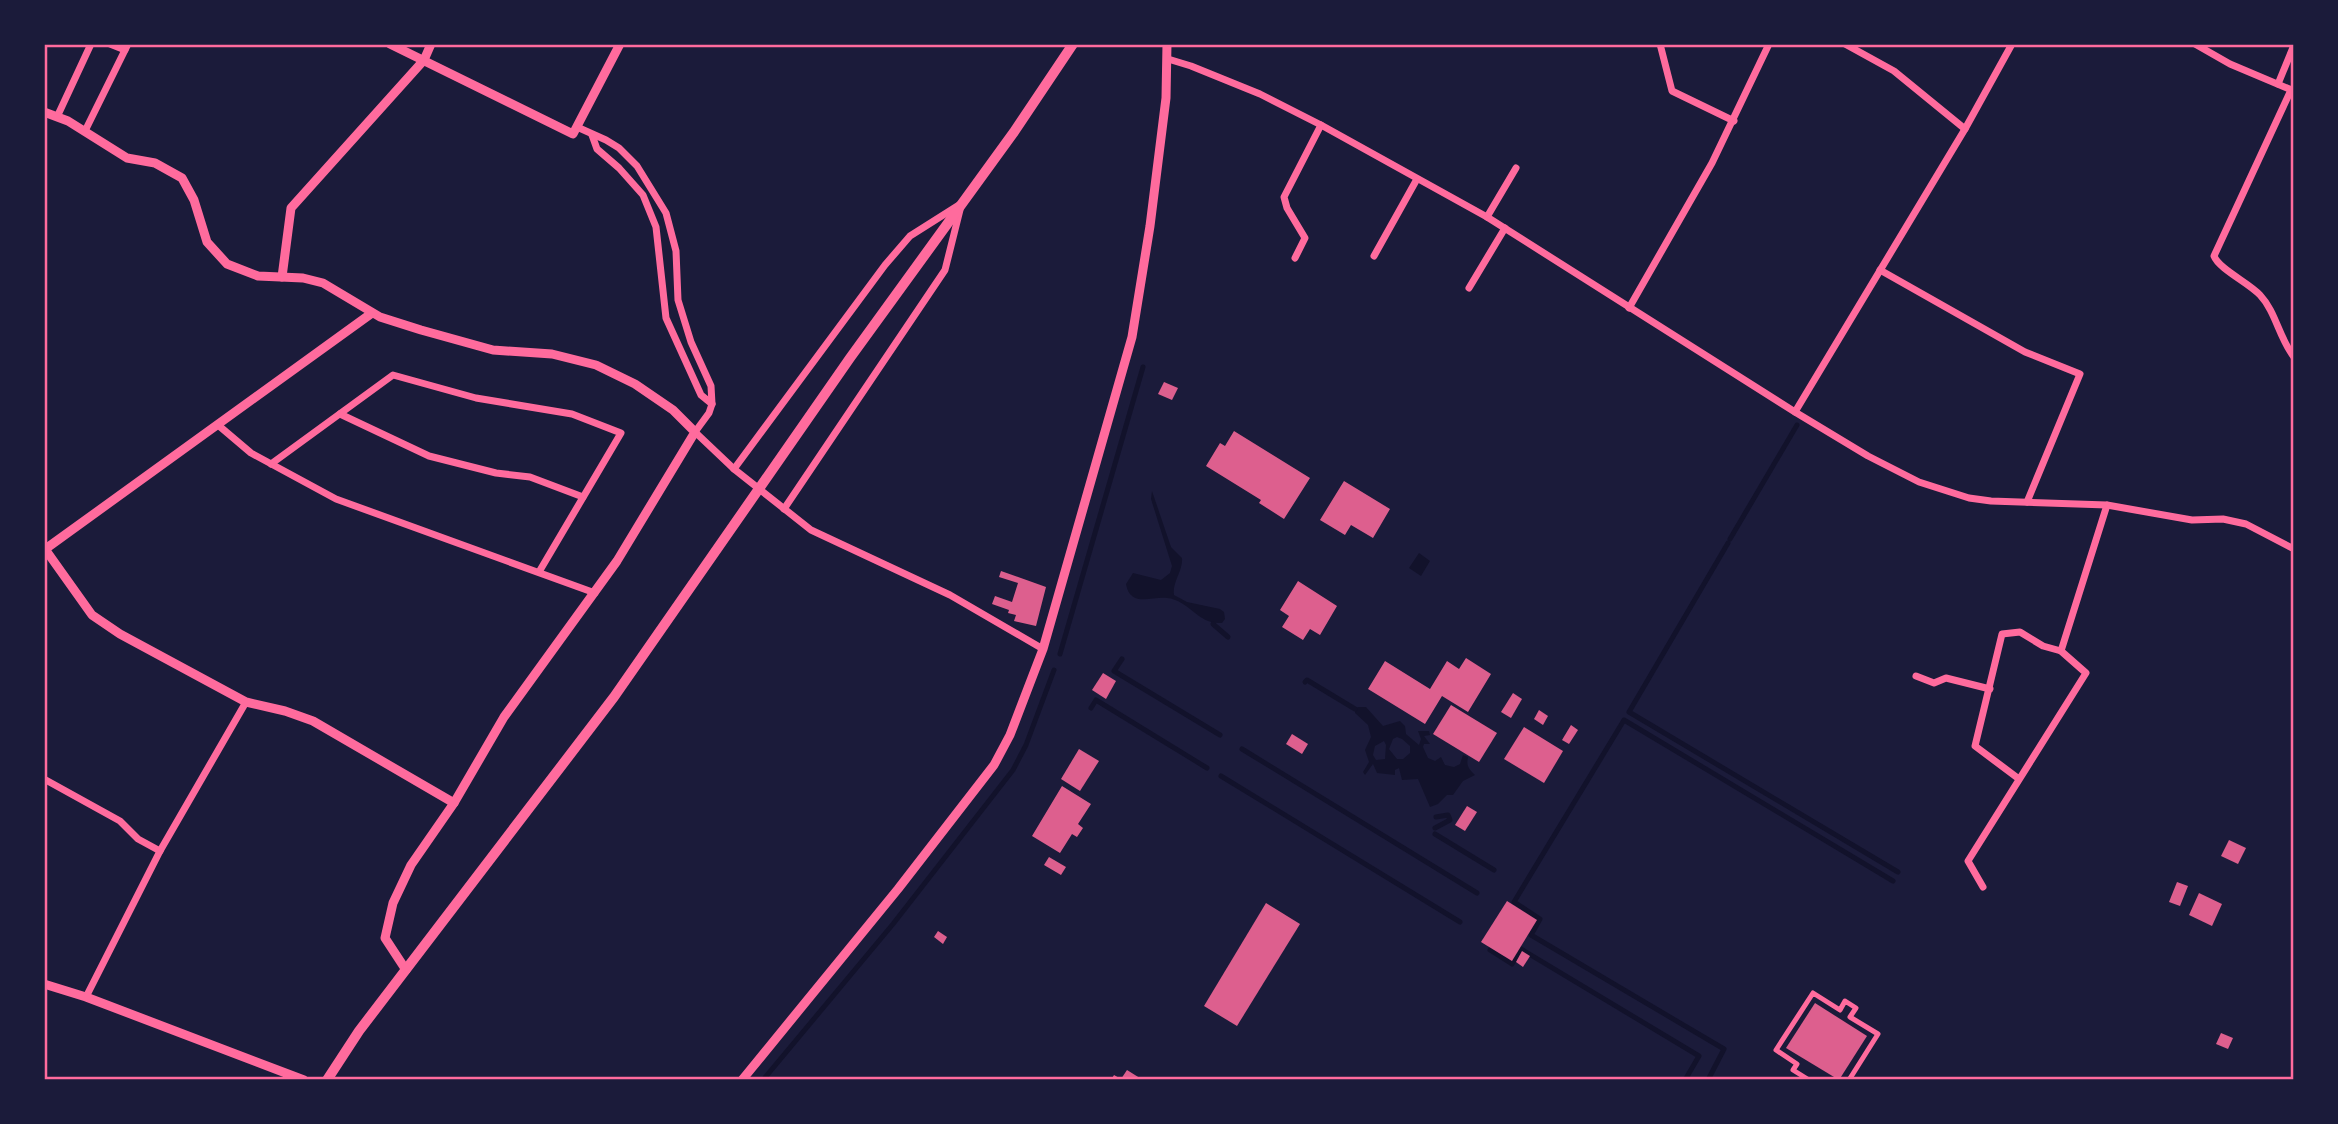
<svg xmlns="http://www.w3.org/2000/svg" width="2338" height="1124" viewBox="0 0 2338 1124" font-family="'DM Sans',sans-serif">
	<rect width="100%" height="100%" fill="#1b1b3a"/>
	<!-- water -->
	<g fill="#12122b" fill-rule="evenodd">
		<path d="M1152 491 1171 547 1182 558C1183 571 1172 582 1174 595L1187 602 1220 609 1224 612 1225 619 1222 623C1198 625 1189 600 1167 598 1152 596 1130 608 1126 584L1133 573 1161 580 1170 573 1172 566 1151 499Z"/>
		<polygon points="1419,553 1430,561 1421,576 1409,568"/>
		<path d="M1358 707H1366L1383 726 1400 721 1405 726 1406 734 1419 745 1421 739 1418 731H1429L1430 735 1424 736 1430 744H1424L1423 747 1428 758 1435 761 1441 757 1445 765 1454 767 1460 764 1463 755 1468 757C1466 766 1469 769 1475 775L1463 781 1453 795H1447L1438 804 1430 807 1418 779 1402 780 1399 768 1395 770V775L1377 773 1373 764 1365 775 1363 772 1369 762 1365 750 1371 737 1368 725 1355 713V709ZM1397 737 1402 739 1410 746V753L1403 759H1397L1389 749 1393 739ZM1384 741 1386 745 1385 759 1376 760 1373 755 1375 746Z"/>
	</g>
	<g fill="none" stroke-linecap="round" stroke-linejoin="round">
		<!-- stream -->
		<g stroke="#12122b" stroke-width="5">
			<polyline points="1730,539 1797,425"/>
			<polyline points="1728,543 1629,712 1898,872"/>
			<polyline points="1213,624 1228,637"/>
			<polyline points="1060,654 1143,367"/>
			<polyline points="1122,659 1114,671 1220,735"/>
			<polyline points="1305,682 1307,680 1355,709"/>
			<polyline points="1091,708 1096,700 1207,768"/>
			<polyline points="1242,749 1477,893"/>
			<polyline points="1221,776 1460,922"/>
			<polyline points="1435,828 1450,820 1448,815 1436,817"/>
			<polyline points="1435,834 1494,870"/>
			<polyline points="1490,950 1512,964 1521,949 1699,1056 1685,1080"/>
			<polyline points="763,1080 893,924 1013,770 1026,745 1054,670"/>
			<polyline points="1708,1080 1724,1049 1531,935 1540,919 1514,902 1624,720 1893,881"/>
		</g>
	</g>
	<!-- building -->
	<g fill="#dd5f8e">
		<polygon points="1164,382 1178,388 1172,400 1158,394"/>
		<polygon points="1234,431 1310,478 1284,519 1259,503 1261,500 1206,466 1220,443 1225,446"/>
		<polygon points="1344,481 1390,509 1373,538 1351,525 1345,535 1320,520"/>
		<polygon points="1001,571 1046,587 1036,626 1014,621 1016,615 1008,613 1009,610 992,604 995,596 1012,602 1018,583 999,577"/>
		<polygon points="1298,581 1337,606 1320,635 1310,629 1303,640 1282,627 1289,616 1280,610"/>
		<polygon points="1466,658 1491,674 1468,712 1442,696 1425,724 1368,689 1385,661 1430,689 1447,661 1459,669"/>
		<polygon points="1103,673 1116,681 1106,699 1092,690"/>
		<polygon points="1513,693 1522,699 1511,718 1501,712"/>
		<polygon points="1451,705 1497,733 1479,762 1433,734"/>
		<polygon points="1539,710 1548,716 1543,725 1534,719"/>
		<polygon points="1571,725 1578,730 1569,744 1562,740"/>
		<polygon points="1524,727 1563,751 1544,783 1504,759"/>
		<polygon points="1292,734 1308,744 1302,754 1286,744"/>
		<polygon points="1079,749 1099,761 1080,791 1061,779"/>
		<polygon points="1062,786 1091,804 1078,824 1083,828 1077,837 1072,834 1060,853 1032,836"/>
		<polygon points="1467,806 1477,812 1465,831 1455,825"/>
		<polygon points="2229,840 2246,848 2238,864 2221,856"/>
		<polygon points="1049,857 1066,867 1061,875 1044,865"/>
		<polygon points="2177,882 2188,886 2180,906 2169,902"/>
		<polygon points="2199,893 2222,904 2212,926 2189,915"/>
		<polygon points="1507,901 1537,920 1512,961 1481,942"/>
		<polygon points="1266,903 1300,924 1237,1026 1204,1006"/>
		<polygon points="938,931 947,937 943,944 934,937"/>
		<polygon points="1522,951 1530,956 1523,967 1516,962"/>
		<polygon points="1815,1003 1867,1036 1839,1080 1786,1048"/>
		<polygon points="2221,1033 2233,1038 2228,1049 2216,1044"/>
		<polygon points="1127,1070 1143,1080 1111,1080 1114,1075 1121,1079"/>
	</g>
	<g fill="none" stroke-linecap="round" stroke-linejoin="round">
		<!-- pedestrian -->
		<g stroke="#ff6b9d" stroke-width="5">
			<polyline points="1809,1080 1793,1070 1797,1064 1776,1050 1813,993 1840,1010 1845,1001 1856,1008 1850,1017 1878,1034 1849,1080"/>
			<polyline points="1820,1080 1823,1080"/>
		</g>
		<!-- minor -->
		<g stroke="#ff6b9d" stroke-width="7">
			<polyline points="110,44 125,50 128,44"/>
			<polyline points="1660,44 1672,91 1734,121"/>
			<polyline points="1845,44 1894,71 1965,129"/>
			<polyline points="2195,44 2230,64 2294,91"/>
			<polyline points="1168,59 1191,66 1260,94 1321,125 1487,217 1795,412 1868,456 1919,482 1969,498 1991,501 2107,505 2192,520 2223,519 2246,524 2294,549"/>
			<polyline points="2278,84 2294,45"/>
			<path d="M2291 90 2214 256C2219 269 2249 283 2260 295 2276 312 2279 338 2294 357"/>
			<polyline points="57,117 91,44"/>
			<polyline points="577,127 606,140 619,148 637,166 666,213 676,251 678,300 691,342 711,386 712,404 709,413 695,432 734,469 811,530 950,595 1043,649"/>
			<polyline points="85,131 125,50"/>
			<polyline points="592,135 597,149 619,168 643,195 656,227 666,318 701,395 712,404"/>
			<polyline points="1487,217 1516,168"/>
			<polyline points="1374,256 1417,179"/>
			<polyline points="1295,258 1305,238 1287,208 1284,197 1321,125"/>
			<polyline points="1880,270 2025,352 2080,374 2027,502"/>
			<polyline points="1469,288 1505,228"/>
			<polyline points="1629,308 1712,163 1769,44"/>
			<polyline points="1795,412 1965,129 2012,44"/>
			<polyline points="340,414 429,456 496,473 530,477 583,497"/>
			<polyline points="218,425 251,453 336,499 595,593"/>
			<polyline points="271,464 393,375 476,398 572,414 621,433 539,572"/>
			<polyline points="734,469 885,265 910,236 959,205"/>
			<polyline points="784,509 945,270 960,210"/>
			<polyline points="2061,651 2107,505"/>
			<polyline points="1916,676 1934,683 1946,678 1990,689"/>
			<polyline points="44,779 120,821 138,839 160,851"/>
			<polyline points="1983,887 1968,861 2086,673 2061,651 2043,646 2020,632 2002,634 1975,746 2019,779"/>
			<polyline points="86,997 160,851 246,702"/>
		</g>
		<!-- tertiary -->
		<g stroke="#ff6b9d" stroke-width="9">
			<polyline points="390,44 573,134 620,44"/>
			<polyline points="44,112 68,121 127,158 155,163 182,178 194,200 207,242 227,264 258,276 303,278 323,283 380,317 421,330 493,350 552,354 596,365 635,384 673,410 695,432 617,561 504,717 454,803 411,865 393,903 385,938 406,970"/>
			<polyline points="282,277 291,208 424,60 431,44"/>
			<polyline points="45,549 92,615 120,634 246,702 285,711 313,721 454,803"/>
			<polyline points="44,550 372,313"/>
			<polyline points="44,984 86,997 304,1080"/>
			<polyline points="742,1080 898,889 994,765 1010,735 1043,649 1132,337 1150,226 1166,98 1167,44"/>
		</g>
		<!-- primary -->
		<polyline stroke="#ff6b9d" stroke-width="10" points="327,1080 359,1031 614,697 850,358 1014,132 1073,44"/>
	</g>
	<!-- border -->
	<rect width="2338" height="1124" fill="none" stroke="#1b1b3a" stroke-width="91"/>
	<rect x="46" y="46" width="2246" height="1032" fill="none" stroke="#ff6b9d" stroke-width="2.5"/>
</svg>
